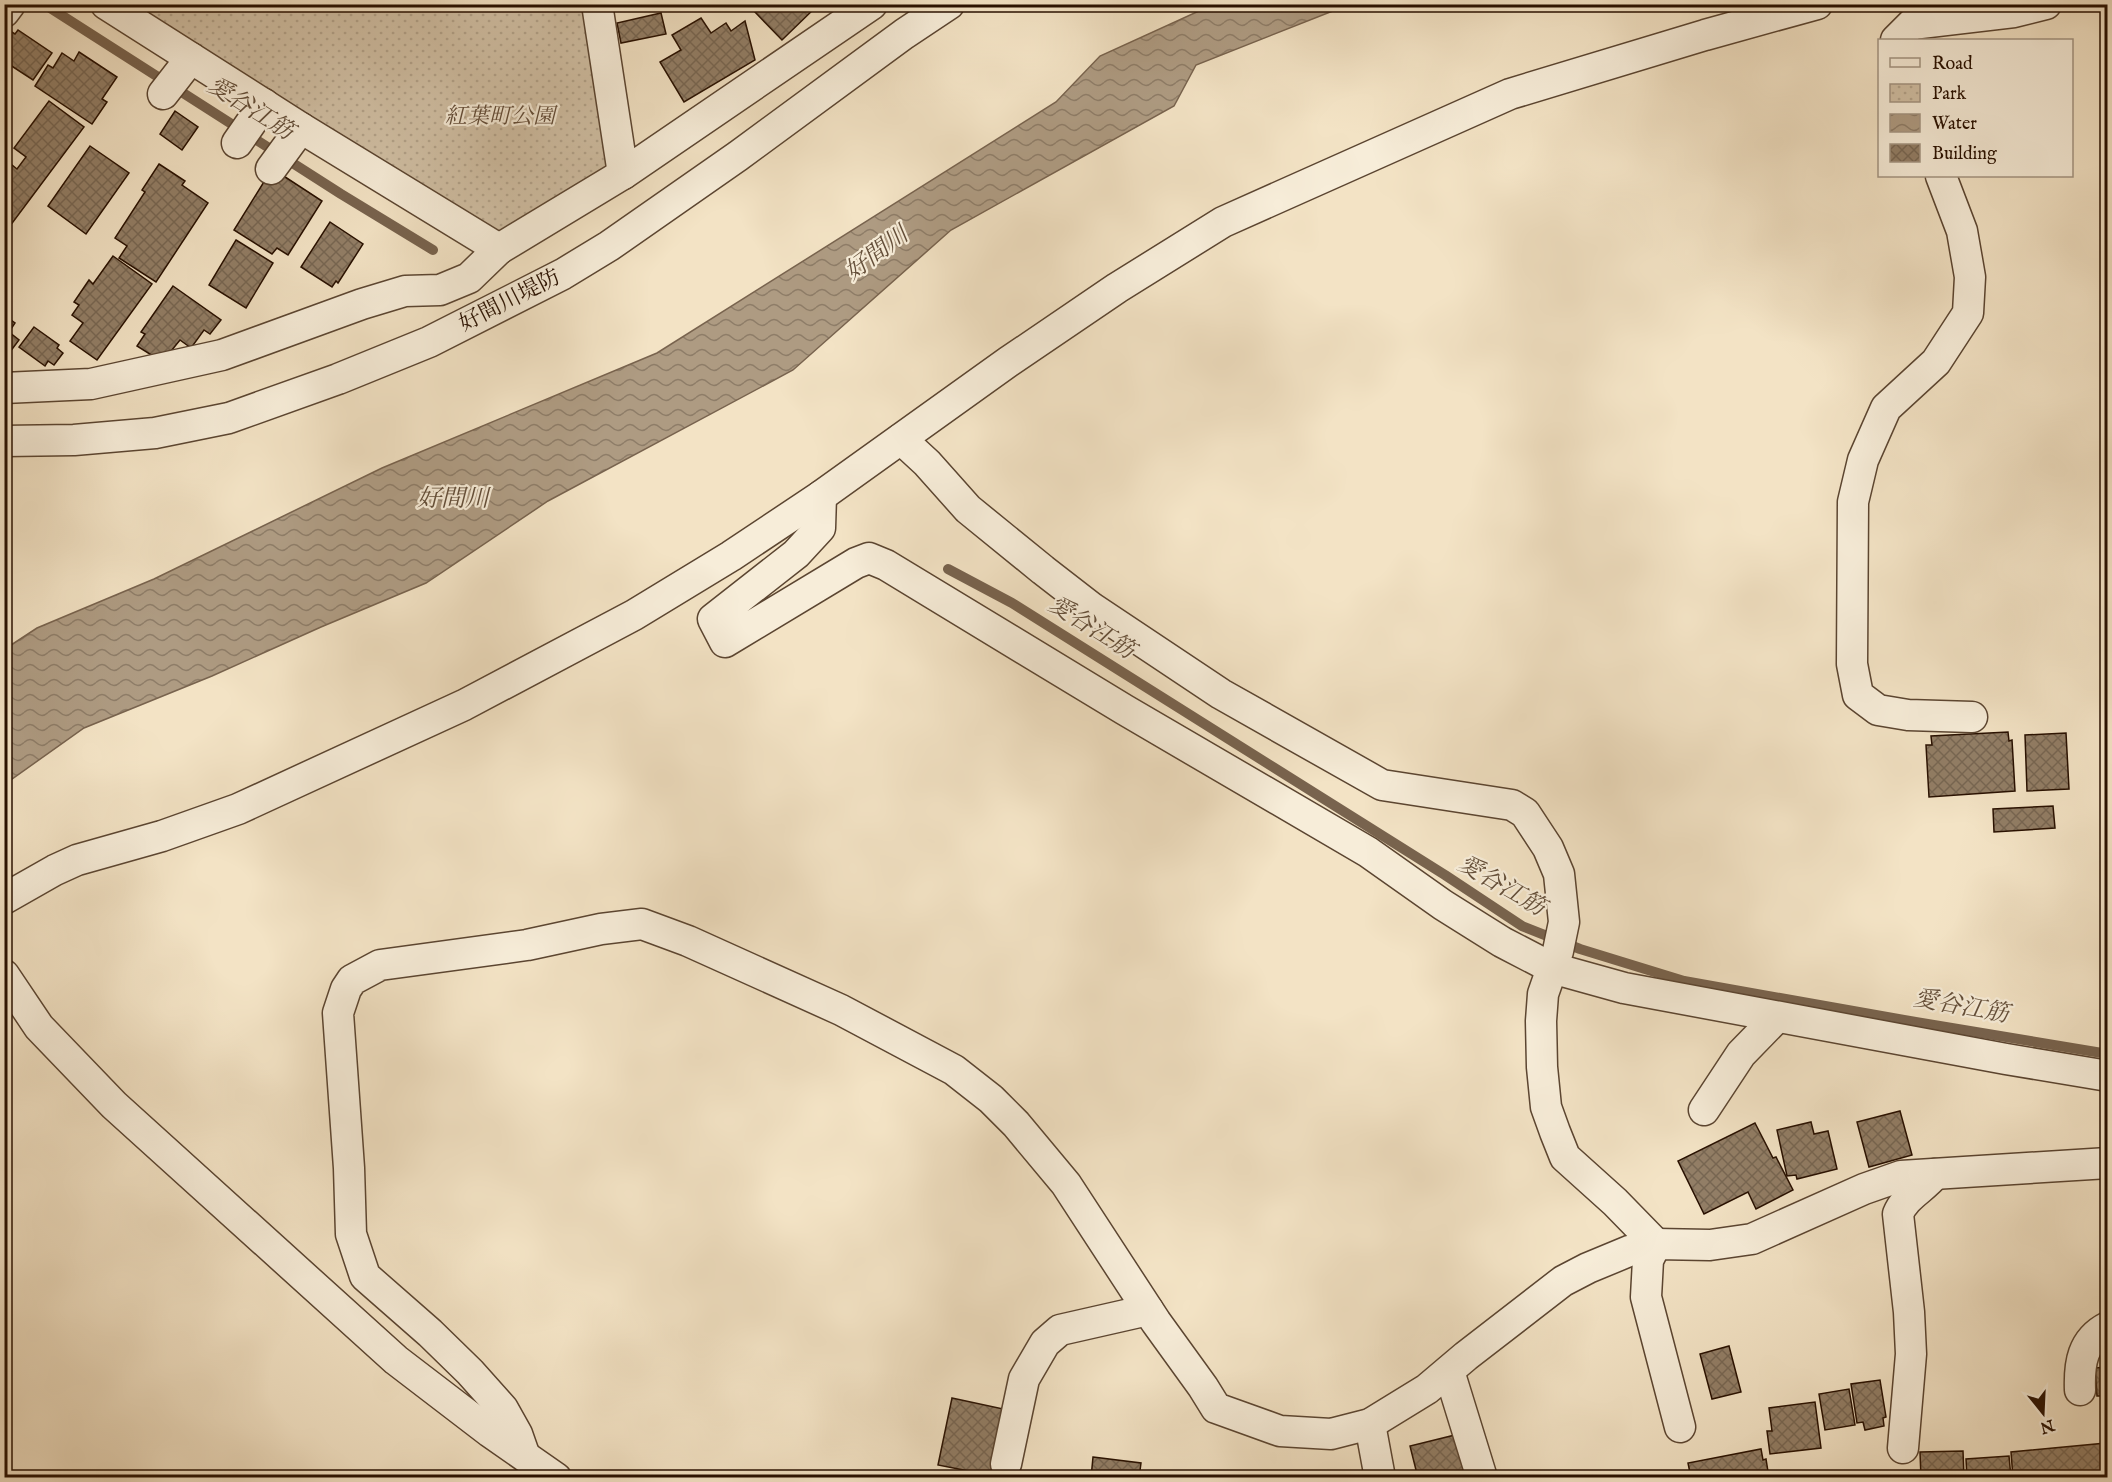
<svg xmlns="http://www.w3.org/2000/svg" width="2112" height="1482" viewBox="0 0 2112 1482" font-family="'IM FELL English','Noto Serif JP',serif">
	<defs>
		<pattern id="park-dots" width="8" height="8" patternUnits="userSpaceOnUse" patternTransform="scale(1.5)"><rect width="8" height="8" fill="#d0bfa4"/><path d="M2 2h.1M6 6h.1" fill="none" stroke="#b3a38b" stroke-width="1.8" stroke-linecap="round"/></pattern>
		<pattern id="water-waves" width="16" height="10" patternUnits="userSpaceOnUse" patternTransform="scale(1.5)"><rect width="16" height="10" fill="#ae9b82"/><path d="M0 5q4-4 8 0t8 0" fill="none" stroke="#8e7d68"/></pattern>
		<pattern id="building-cross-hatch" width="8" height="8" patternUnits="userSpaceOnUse" patternTransform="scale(1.5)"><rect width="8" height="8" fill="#927e66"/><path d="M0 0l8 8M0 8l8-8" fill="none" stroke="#776652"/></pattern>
	</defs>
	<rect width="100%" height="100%" fill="#f3e3c5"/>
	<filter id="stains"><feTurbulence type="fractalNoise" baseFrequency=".00333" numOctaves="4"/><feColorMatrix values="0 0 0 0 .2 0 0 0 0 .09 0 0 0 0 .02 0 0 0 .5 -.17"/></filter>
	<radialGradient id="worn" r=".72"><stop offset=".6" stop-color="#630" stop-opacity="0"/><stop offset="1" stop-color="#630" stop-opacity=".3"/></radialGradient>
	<!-- park -->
	<polygon fill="url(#park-dots)" stroke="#7c6852" stroke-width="1.5" points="107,5 596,5 623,174 499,249"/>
	<!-- water -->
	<polygon fill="url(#water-waves)" stroke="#78634e" stroke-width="1.5" points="1212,5 1348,5 1196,65 1174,106 951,230 793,370 548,501 426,583 321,627 212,676 84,728 5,784 5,649 37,628 154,579 382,468 657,353 1056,102 1100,56"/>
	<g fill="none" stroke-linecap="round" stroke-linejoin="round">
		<!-- stream -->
		<g stroke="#78634e" stroke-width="10">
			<polyline points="44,4 341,194 433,250"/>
			<polyline points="948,569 1012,603 1445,875 1522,926 1580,949 1684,981 1904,1020 2108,1054"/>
		</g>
	</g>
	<!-- building -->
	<g fill="url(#building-cross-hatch)" stroke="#281000" stroke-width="1.5">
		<polygon points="758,4 819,4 782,40 753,10"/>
		<polygon points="661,13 666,34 621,43 617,23"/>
		<polygon points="701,18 711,33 726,23 731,31 745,21 755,60 684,102 660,62 681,50 672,35"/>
		<polygon points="5,28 15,34 18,30 52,53 33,80 4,61"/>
		<polygon points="79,52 117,77 102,99 107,102 92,124 35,86 48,65 53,68 62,53 74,61"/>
		<polygon points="49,101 84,127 4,234 4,164 7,161 17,169 26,157 14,148"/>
		<polygon points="175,111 198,127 182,150 160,134"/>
		<polygon points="90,146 129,173 86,234 48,206"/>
		<polygon points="159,164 185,181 182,185 208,203 156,282 119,258 127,246 115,238 145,192 142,190"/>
		<polygon points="279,173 322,201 288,255 277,248 272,254 234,230 267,177"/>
		<polygon points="330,222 363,244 338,283 336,281 332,287 301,267"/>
		<polygon points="236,240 273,263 246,308 209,285"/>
		<polygon points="113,256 152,284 97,360 70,341 83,323 72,315 79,305 74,302 89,280 93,284"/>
		<polygon points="173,286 221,320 210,334 204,330 191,348 180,340 167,356 156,358 137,346 145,334 141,332"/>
		<polygon points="4,315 15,323 9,332 19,340 4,360"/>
		<polygon points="34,327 59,345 57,348 63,353 54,365 48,361 45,366 19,347"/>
		<polygon points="2008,732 2009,741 2012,740 2015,791 1929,797 1926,745 1932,745 1931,736"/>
		<polygon points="2066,733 2069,789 2027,791 2025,735"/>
		<polygon points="2053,806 2055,828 1994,832 1993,809"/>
		<polygon points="1900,1111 1912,1155 1869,1167 1857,1122"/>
		<polygon points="1811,1122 1814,1134 1828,1131 1837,1169 1797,1179 1796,1175 1787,1176 1777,1130"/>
		<polygon points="1755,1123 1773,1158 1776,1157 1793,1190 1756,1209 1748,1192 1704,1214 1678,1161"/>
		<polygon points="1729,1346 1741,1392 1712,1399 1700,1354"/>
		<polygon points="2108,1367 2108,1396 2097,1396 2095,1368"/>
		<polygon points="1880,1380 1886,1417 1883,1418 1884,1426 1865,1430 1863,1422 1857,1423 1851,1384"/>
		<polygon points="1849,1389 1855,1425 1825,1430 1819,1394"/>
		<polygon points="952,1398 1008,1410 994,1476 938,1465"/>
		<polygon points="1815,1402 1821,1448 1770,1454 1767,1431 1772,1431 1769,1408"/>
		<polygon points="2104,1426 2108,1426 2108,1478 2013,1478 2011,1452 2106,1443"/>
		<polygon points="1455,1435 1466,1478 1418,1478 1410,1446"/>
		<polygon points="1761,1449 1763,1460 1766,1459 1769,1478 1691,1478 1688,1463"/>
		<polygon points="1963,1451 1964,1478 1921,1478 1920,1452"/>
		<polygon points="2009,1456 2011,1478 1967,1478 1966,1459"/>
		<polygon points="1093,1457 1141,1463 1139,1478 1091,1478"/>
	</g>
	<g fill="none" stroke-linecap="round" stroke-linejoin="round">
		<defs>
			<g id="minor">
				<polyline points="597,4 623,174 872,4"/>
				<polyline points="4,12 10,4"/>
				<polyline points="1896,40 1912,24 2014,12 2046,4"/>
				<polyline points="163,94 191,58"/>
				<polyline points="237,143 264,104"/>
				<polyline points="271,169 301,128"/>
				<polyline points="1941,176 1962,231 1970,277 1968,313 1936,362 1886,408 1863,460 1853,502 1852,664 1858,695 1878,710 1908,715 1972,717"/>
				<polyline points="499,249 623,174"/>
				<polyline points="4,388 91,384 222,355 362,304 405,291 440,290 469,278 499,249 301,128 106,4"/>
				<polyline points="901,439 927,463 968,509 1043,570 1092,608 1221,694 1382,785 1512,805 1525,813 1548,848 1559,874 1564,922 1558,951 1543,994 1541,1021 1542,1067 1546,1107 1555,1132 1565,1157 1615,1202 1656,1244 1648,1260 1646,1297 1680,1427"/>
				<polyline points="4,441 74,440 155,433 229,418 338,379 429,342 563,274 609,246 738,156 904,34 949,4"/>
				<polyline points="821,496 820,528 796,554 713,619 725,642 856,563 869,558 886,565 1125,710 1368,852 1443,905 1502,942 1552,968 1624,988 2006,1059 2108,1076"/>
				<polyline points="4,899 55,870 77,860 162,836 238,809 464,705 634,615 731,556 821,496 1008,362 1117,288 1223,222 1510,94 1705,35 1817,4"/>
				<polyline points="4,975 39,1027 114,1105 396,1360 490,1432 556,1478"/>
				<polyline points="1704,1110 1741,1054 1777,1017"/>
				<polyline points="1449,1371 1482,1478"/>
				<path d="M2080 1390C2079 1364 2082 1340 2108 1327"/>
				<polyline points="1370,1424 1380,1478"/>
				<path d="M1903 1448 1911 1354 1909 1312 1898 1214C1905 1196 1923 1189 1935 1174"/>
				<polyline points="524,1454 517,1434 503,1409 470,1372 430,1333 365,1276 351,1234 349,1168 338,1013 346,989 352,980 380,965 527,945 601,929 642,924 688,941 841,1010 954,1070 991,1099 1016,1124 1066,1184 1156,1322 1203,1387 1216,1408 1280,1431 1331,1434 1370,1424 1427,1389 1466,1356 1563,1281 1588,1268 1629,1251 1656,1244 1710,1245 1752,1239 1864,1189 1901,1176 2108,1163"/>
				<polyline points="1006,1464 1024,1379 1045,1343 1060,1330 1148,1310"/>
			</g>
		</defs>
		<!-- minor casing -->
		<use href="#minor" stroke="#5b4531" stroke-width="33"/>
		<!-- minor -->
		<use href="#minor" stroke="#f7edd9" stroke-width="30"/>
	</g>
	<g text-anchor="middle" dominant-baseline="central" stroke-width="4.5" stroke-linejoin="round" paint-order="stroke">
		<!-- park labels -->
		<g font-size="22" font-style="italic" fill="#634d39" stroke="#f7edd9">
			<text x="500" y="117">紅葉町公園</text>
		</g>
		<!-- street labels -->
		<g font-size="22" fill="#281000" stroke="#f7edd9">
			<text transform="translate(510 301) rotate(-27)">好間川堤防</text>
		</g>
		<!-- water labels -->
		<g font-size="24" font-style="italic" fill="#644f3a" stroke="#f7edd9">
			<text transform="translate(250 109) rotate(32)">愛谷江筋</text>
			<text transform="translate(877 254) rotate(-37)">好間川</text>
			<text x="453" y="499">好間川</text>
			<text transform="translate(1091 628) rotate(32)">愛谷江筋</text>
			<text transform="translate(1501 886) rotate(30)">愛谷江筋</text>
			<text transform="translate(1961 1007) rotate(10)">愛谷江筋</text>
		</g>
	</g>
	<!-- margin -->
	<rect width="2112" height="1482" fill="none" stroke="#f3e3c5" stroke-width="24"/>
	<rect x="6" y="6" width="2100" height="1470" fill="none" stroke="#281000" stroke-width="3"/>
	<rect x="12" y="12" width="2088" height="1458" fill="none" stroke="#281000" stroke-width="1.5"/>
	<!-- legend -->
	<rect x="1878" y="39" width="195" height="138" fill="#f7edd9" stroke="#a49582" stroke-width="1.5"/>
	<rect x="1890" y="58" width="30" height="9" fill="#f7edd9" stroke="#a49582" stroke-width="1.5"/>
	<text x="1932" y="69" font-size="18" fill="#281000">Road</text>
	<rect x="1890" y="84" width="30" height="18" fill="url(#park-dots)" stroke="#a49582" stroke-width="1.5"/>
	<text x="1932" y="99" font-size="18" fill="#281000">Park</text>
	<rect x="1890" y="114" width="30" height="18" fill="url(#water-waves)" stroke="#a49582" stroke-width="1.5"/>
	<text x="1932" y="129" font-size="18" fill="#281000">Water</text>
	<rect x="1890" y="144" width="30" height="18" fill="url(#building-cross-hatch)" stroke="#a49582" stroke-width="1.5"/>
	<text x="1932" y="159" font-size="18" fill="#281000">Building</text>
	<!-- north arrow -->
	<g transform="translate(2043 1413) rotate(162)" stroke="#f7edd9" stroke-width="4.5" paint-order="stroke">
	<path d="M0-4.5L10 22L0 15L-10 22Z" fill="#281000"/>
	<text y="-9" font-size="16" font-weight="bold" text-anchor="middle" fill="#281000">N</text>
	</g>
	<rect width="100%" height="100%" filter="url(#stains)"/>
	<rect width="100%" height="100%" fill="url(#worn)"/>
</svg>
